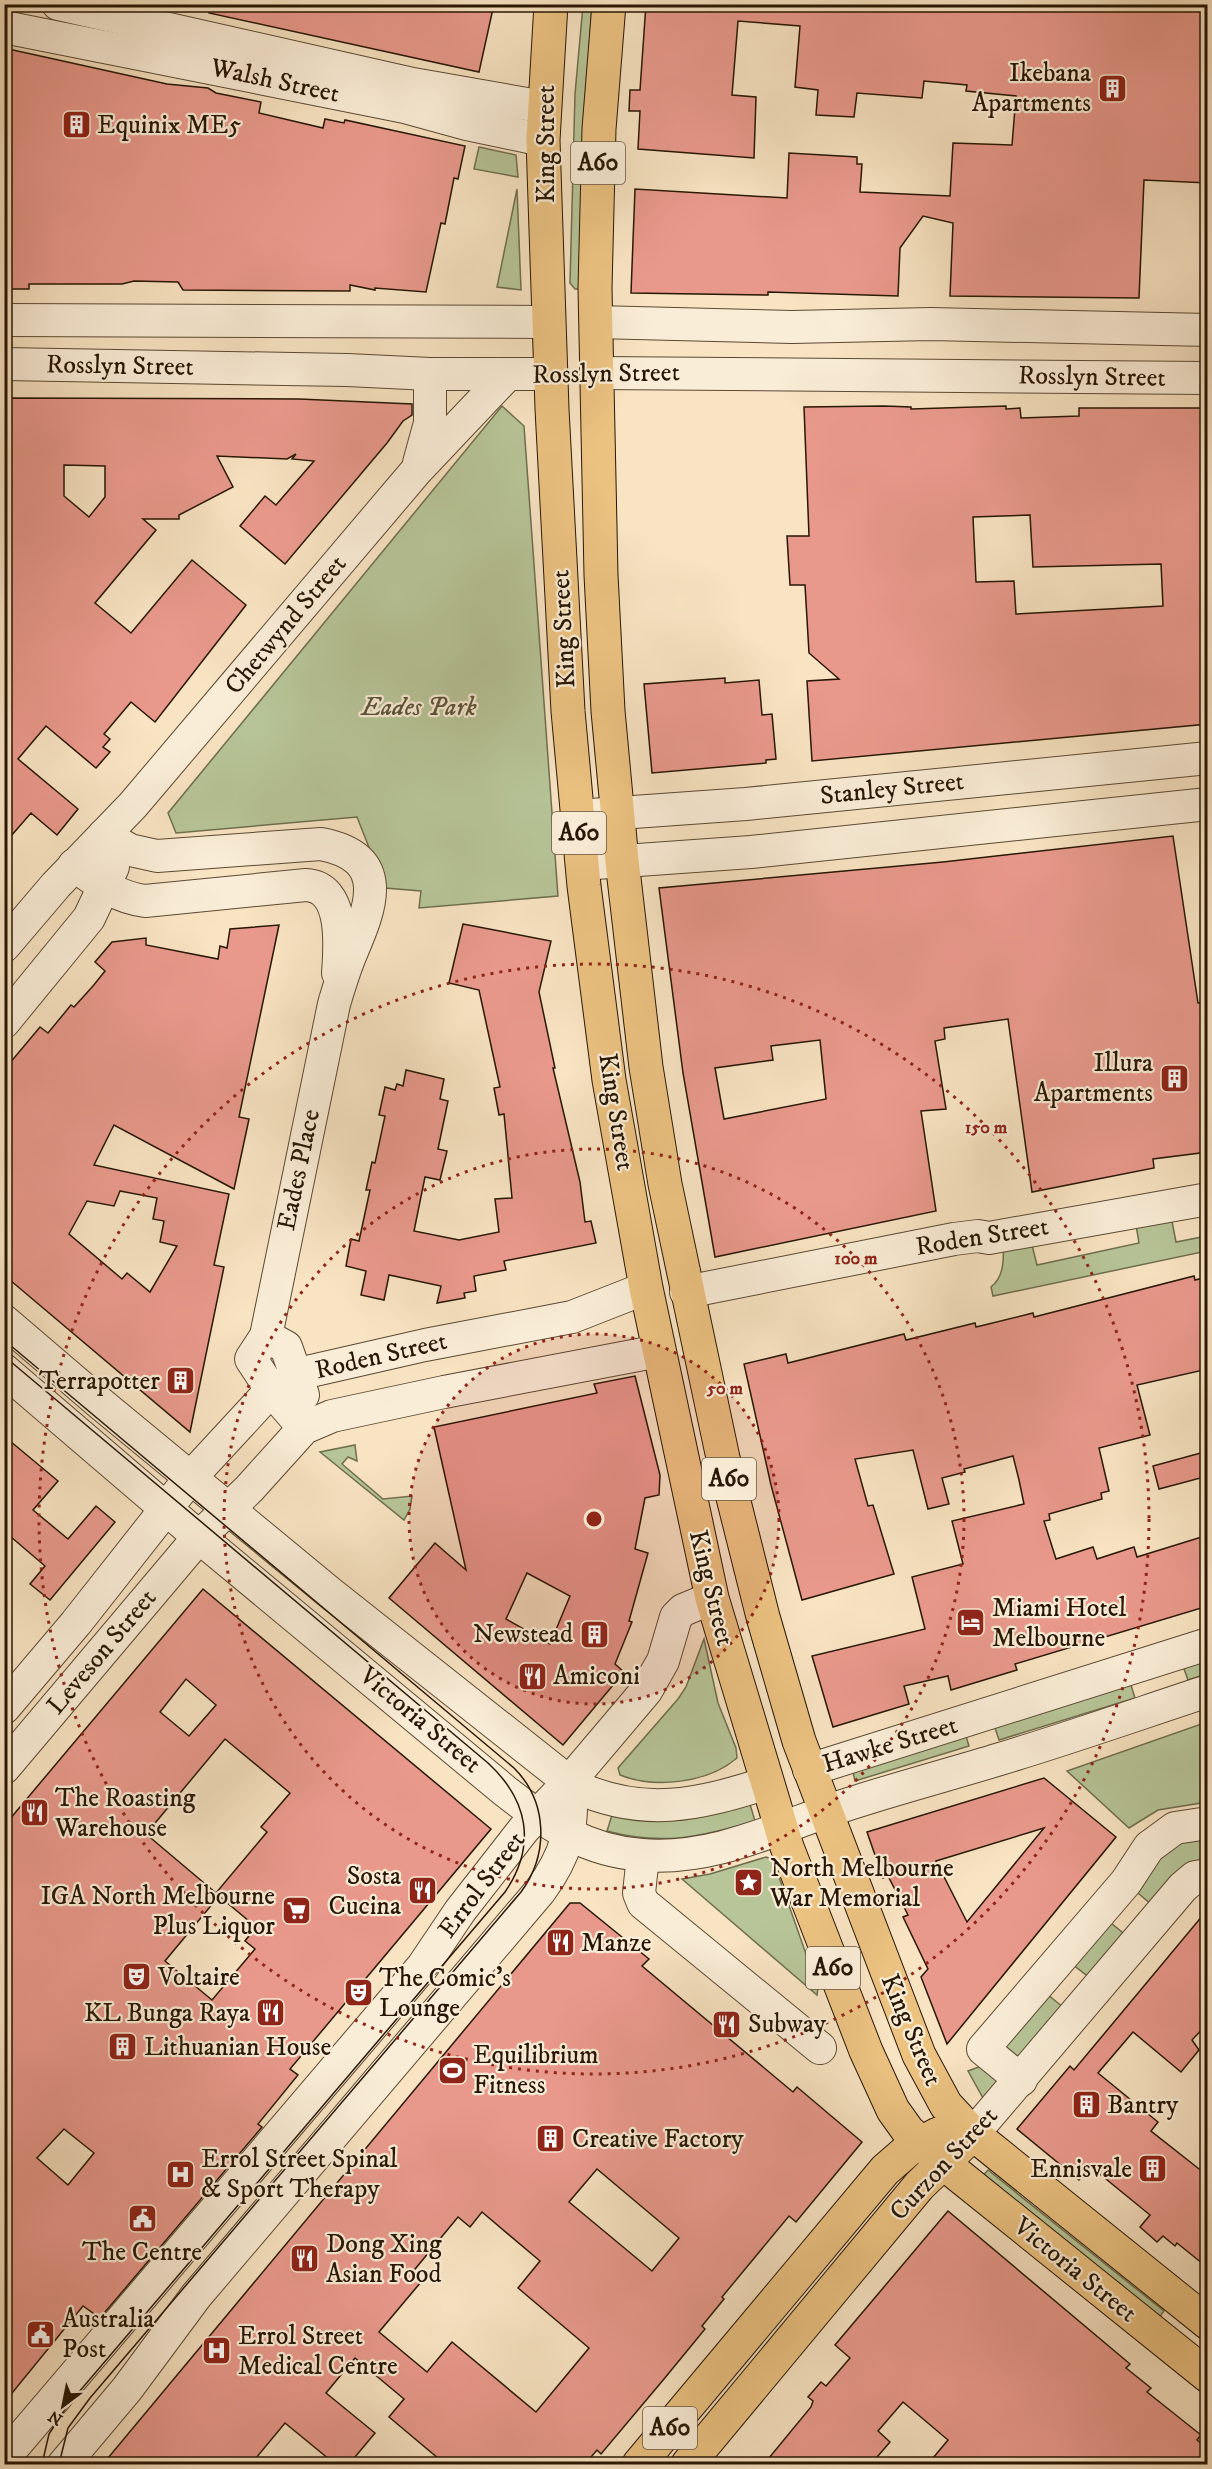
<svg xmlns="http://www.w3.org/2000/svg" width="1212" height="2469" viewBox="0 0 1212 2469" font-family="'IM FELL DW Pica',serif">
	<rect width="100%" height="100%" fill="#f8e3c2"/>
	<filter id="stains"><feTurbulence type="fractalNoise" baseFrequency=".00333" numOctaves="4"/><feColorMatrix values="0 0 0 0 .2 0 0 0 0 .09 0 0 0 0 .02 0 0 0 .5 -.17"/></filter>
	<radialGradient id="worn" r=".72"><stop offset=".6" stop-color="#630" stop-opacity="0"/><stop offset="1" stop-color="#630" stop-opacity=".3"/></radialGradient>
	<!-- green -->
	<g fill="#b7c598" stroke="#6f6e4e" stroke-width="1.5">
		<polygon points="583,5 592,5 585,116 579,289 575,289 570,283 575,94"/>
		<polygon points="479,147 516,155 518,177 474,169"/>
		<polygon points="517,189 521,290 497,287"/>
		<polygon points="502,406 524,426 558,896 419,908 421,891 385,888 357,817 176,833 168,813"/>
		<path d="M1170 1211 1176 1242 1207 1236V1251L993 1296 991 1287C1004 1277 1004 1259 1003 1244L1031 1241 1037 1265 1139 1243 1135 1219Z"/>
		<polygon points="355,1445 357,1461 348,1457 342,1464 383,1499 412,1496 410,1509 404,1520 320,1452"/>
		<path d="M704 1639 718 1703 736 1748 737 1758C708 1783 655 1789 620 1775L618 1768 678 1699 686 1687Z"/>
		<polygon points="1203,1659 1207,1674 1188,1680 1183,1666"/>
		<polygon points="1130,1682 1135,1698 999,1740 994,1725"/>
		<polygon points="1207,1722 1207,1802 1158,1810 1129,1828 1067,1771"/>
		<polygon points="965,1733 969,1746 855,1781 852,1768"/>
		<path d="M749 1801 755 1821C701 1837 662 1846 607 1831L613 1812Z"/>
		<polygon points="1207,1835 1207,1862 1152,1905 1132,1888 1150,1866 1177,1842"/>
		<polygon points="766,1857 773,1860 818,1988 817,1995 682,1879 710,1874"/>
		<polygon points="1106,1919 1127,1936 1090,1978 1072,1964"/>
		<polygon points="1047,1994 1064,2008 1022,2062 1001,2043"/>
		<polygon points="984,2065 1002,2080 986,2098 983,2098 968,2071"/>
		<polygon points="988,2170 1164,2311 1158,2319 980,2179"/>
	</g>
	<!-- building -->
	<g fill="#e9998c" stroke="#271603" stroke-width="1.5" fill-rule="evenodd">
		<polygon points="210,4 494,4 479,72 209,13"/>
		<polygon points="646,4 1208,4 1208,183 1144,180 1139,298 950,296 953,223 923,216 900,248 898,296 768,292 768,295 631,293 635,189 787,198 789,153 857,157 857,164 862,164 860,192 950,196 953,143 1012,145 1016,96 966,91 967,85 924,81 922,98 857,93 854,117 816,115 818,90 795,87 800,26 738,21 732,95 756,97 754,158 638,149 640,111 629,111 630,90 640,90"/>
		<polygon points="4,48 167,84 208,88 216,93 261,102 259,113 323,128 325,119 344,123 345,120 465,146 458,179 454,178 445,224 441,223 426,292 375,288 375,290 350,285 350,291 183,290 178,282 134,281 122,284 29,284 29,289 4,289"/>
		<path d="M4 398 299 399 412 404V415L403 421 387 443 285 564 240 526 265 496 276 505 314 461 292 459 296 454 287 459 217 456 233 487 179 515V519H143L156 530 95 603 131 633 192 560 246 605 155 722 131 702 104 734 110 739 103 747 110 752 96 768 46 726 18 759 78 809 57 835 31 813 4 844ZM64 465 105 466V497L89 517 64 496Z"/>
		<path d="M884 406 911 407V409L1006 406V409L1020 408 1021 418 1079 416V408H1208V724L812 761 807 681 839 679 809 653 805 585H790L787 536H809L804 407ZM1030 515 1033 567 1161 564 1163 606 1016 614 1014 581 976 582 973 517Z"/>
		<polygon points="725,678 725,683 759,680 762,715 772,714 776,759 766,760 766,763 652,773 644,684"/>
		<path d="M1173 836 1198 1003 1208 1002V1152L1153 1159 1154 1168 1032 1192 1008 1019 944 1028 945 1039 935 1041 946 1109 921 1111 936 1211 715 1257 683 1073 659 888 943 862ZM820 1040 826 1099 724 1119 715 1068 773 1060 771 1046Z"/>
		<polygon points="463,924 551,941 539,992 555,1068 553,1068 580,1182 585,1222 591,1221 596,1243 504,1261 506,1270 474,1276 476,1291 464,1293 465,1298 437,1303 441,1286 389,1275 384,1300 361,1295 366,1271 346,1266 351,1239 359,1241 370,1190 366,1190 372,1162 375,1163 385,1116 379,1115 385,1087 395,1090 397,1084 403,1086 406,1070 444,1079 440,1099 448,1101 438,1149 447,1151 440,1180 425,1177 414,1231 459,1240 499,1232 495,1199 512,1198 504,1114 499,1115 494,1088 500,1087 479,990 449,983"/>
		<path d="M279 925 239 1117 249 1119 234 1189 114 1125 94 1165 229 1194 214 1265 224 1267 190 1432 4 1275V1070L40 1027 48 1033 71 1005 74 1007 93 986 105 971 95 962 112 942 146 938V945L218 959 220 946 227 948 230 929ZM120 1191 157 1198 153 1219 164 1221 160 1242 177 1246 150 1292 127 1273 122 1279 69 1234 87 1201 114 1206Z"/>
		<polygon points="1194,1276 1195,1280 1208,1277 1208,1369 1137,1385 1150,1435 1099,1448 1109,1491 1101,1493 1102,1499 1049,1514 1050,1520 1044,1521 1056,1559 1093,1547 1097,1559 1134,1547 1137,1557 1208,1535 1208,1606 1015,1664 1017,1670 951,1690 948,1676 904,1686 909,1704 833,1727 812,1656 925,1629 912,1577 963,1564 952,1521 1024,1504 1019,1480 1013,1456 964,1469 965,1472 942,1478 949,1504 928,1509 913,1450 855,1459 868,1506 873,1505 894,1574 802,1600 771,1485 744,1364 786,1354 788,1363 904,1334 906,1340 975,1323 976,1327 1033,1313 1034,1317"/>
		<path d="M635 1376 660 1475 659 1495 645 1498 635 1549 648 1553 629 1621 632 1622 615 1664 624 1672 563 1745 389 1598 435 1543 466 1570 434 1427 597 1393 594 1384ZM527 1573 570 1596 550 1644 506 1619Z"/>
		<polygon points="4,1436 58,1481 33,1510 68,1539 96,1506 115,1522 50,1600 30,1584 45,1566 4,1531"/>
		<polygon points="1208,1451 1208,1476 1159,1489 1153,1466"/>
		<path d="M203 1589 491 1829 290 2069 298 2075 258 2124 262 2127 100 2318 83 2306 4 2403V1826ZM186 1679 216 1705 189 1736 160 1712ZM225 1739 290 1793 261 1827 267 1832 216 1893 146 1834ZM219 1896 256 1927 245 1941 255 1949 212 2000 165 1961ZM64 2129 94 2153 68 2185 37 2158Z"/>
		<path d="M1044 1778 1116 1837 947 2044 921 1977 928 1969 903 1917 908 1915 888 1876 883 1878 867 1832ZM1044 1828 967 1922 936 1861Z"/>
		<path d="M570 1903H580L649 1959 642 1966 793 2092 797 2087 862 2142 796 2222 789 2216 722 2297 724 2299 702 2326 705 2329 664 2379 601 2454 597 2450 585 2464H445L389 2417 404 2399 355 2358 326 2393 375 2433 350 2463 335 2464 285 2423 251 2464H103ZM597 2169 679 2238 652 2271 569 2202ZM482 2212 540 2261 518 2288 589 2348 536 2412 452 2342 427 2372 379 2332 421 2282 411 2274 458 2217 470 2227Z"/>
		<polygon points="1208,1909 1208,2023 1192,2040 1199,2050 1181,2072 1133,2032 1098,2073 1158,2122 1151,2131 1208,2176 1208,2268 1177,2243 1175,2246 1163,2236 1157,2242 1140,2227 1150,2215 1090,2166 1079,2180 1017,2129 1070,2066 1074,2070"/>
		<polygon points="948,2211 1130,2364 1126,2368 1151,2388 1147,2392 1201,2435 1197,2440 1208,2449 1208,2464 928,2464 948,2440 903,2402 878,2431 890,2442 871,2464 764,2464 811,2407 813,2401 808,2397 821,2382 826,2386 850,2358 835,2345"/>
	</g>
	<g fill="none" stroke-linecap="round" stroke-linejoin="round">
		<defs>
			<g id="minor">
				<polyline points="58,4 413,84 544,107"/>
				<polyline points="4,27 405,107 467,124 543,140"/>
				<polyline points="4,320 548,322"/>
				<polyline points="596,322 792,327 931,324 1208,330"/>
				<polyline points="4,364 347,370 430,374 551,374"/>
				<polyline points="599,373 1208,378"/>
				<polyline points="419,463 430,423 430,374"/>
				<polyline points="577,816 746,804 1208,758"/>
				<path d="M104 835 130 850 157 856 321 844C393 858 370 909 350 956 344 971 339 987 334 1004L266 1336 251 1359 272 1391 304 1428"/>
				<polyline points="582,864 751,852 1208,804"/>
				<path d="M74 865C97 882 116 897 145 901L306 885C345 887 340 946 338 973"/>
				<polyline points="4,946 56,885 133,805 417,470 507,375"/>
				<polyline points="4,1022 89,918 113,867"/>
				<polyline points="686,1292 954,1239 978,1236 989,1238 1208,1199"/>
				<path d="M4 1321 101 1404 329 1592 574 1786C643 1818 698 1805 767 1783"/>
				<polyline points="266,1336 286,1347 303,1395"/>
				<path d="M4 1370 199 1537 505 1791C547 1824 586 1851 642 1855 717 1861 782 1825 852 1803 901 1787 951 1774 1000 1759 1070 1738 1138 1714 1208 1691"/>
				<polyline points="4,1708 76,1623 191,1477 264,1398 283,1384 311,1371 425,1345 572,1317 646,1288"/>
				<polyline points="4,1768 199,1537 249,1489 304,1428 332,1416 444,1392 659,1351"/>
				<polyline points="809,1770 1208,1644"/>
				<polyline points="643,1856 639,1893 643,1903 820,2048"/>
				<polyline points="1021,2080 983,2049 1126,1882 1149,1847 1175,1828 1208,1823"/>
				<polyline points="973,2134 1183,1887 1195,1877 1208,1875"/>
				<polyline points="4,2458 423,1966 460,1911 524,1829 569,1782 646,1691 663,1661 676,1617 683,1610 712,1598"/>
				<path d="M64 2464 127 2389 196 2296 540 1891C565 1857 576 1825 569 1782"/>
			</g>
			<g id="major">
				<polyline points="973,2134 1208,2323"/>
				<polyline points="942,2162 1208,2376"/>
			</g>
			<g id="highway">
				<polyline points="551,4 543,140 552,409 568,711 584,886 609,1080 646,1288 712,1598 787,1847 866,2051 893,2110 908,2131 942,2162"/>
				<polyline points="609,4 599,129 595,288 601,575 608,711 622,861 646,1067 665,1184 723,1458 763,1617 799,1741 919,2055 946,2105 973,2134 919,2186 688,2464"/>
				<polyline points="639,2464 885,2170 908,2150 938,2134"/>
			</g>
		</defs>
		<!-- minor casing -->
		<use href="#minor" stroke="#5b4933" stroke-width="34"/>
		<!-- major casing -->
		<use href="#major" stroke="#271603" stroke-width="35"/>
		<!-- highway casing -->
		<use href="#highway" stroke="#271603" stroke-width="35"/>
		<!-- minor -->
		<use href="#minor" stroke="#faedd7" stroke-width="32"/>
		<!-- major -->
		<use href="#major" stroke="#ecc281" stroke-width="33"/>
		<!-- highway -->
		<use href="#highway" stroke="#ecc281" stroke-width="33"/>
		<!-- tram -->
		<g stroke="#271603" stroke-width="1.5">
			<path d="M4 1340 514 1768C548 1802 549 1854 521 1892L90 2398 68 2428 59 2464"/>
			<path d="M4 1356 488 1763C528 1800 537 1845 505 1892L67 2406 49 2434 42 2464"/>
		</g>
	</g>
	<!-- distance rings -->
	<circle cx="594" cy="1519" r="185" fill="#8f2418" fill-opacity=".12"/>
	<g fill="none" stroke="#8f2418" stroke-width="3" stroke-dasharray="3 6">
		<circle cx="594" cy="1519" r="185"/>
		<circle cx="594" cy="1519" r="370"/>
		<circle cx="594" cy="1519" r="555"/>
	</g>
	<!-- icons -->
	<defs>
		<symbol id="building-square" viewBox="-11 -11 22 22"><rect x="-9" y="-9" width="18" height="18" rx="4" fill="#8f2418" stroke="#faedd7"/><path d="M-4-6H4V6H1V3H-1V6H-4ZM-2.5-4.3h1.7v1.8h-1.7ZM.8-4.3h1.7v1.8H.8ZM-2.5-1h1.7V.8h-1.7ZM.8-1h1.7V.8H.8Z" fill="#fff"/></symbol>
		<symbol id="hotel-square" viewBox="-11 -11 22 22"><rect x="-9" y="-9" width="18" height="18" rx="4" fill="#8f2418" stroke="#faedd7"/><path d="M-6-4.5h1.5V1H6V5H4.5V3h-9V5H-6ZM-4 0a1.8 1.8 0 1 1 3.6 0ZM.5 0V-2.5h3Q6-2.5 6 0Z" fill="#fff"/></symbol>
		<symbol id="restaurant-square" viewBox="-11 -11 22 22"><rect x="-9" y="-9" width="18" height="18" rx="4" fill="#8f2418" stroke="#faedd7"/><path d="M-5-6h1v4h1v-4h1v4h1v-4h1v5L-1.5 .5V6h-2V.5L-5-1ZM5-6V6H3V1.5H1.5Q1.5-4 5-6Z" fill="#fff"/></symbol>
		<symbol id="sight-square" viewBox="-11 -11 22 22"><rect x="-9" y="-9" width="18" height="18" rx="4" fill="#8f2418" stroke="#faedd7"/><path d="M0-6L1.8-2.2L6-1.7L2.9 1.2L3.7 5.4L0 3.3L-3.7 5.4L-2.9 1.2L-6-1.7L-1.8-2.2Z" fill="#fff"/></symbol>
		<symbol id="supermarket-square" viewBox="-11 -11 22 22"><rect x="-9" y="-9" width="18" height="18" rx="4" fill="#8f2418" stroke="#faedd7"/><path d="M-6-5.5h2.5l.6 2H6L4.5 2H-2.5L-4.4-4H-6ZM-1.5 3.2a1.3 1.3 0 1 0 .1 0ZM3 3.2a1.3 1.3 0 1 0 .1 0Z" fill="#fff"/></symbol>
		<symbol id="theatre-square" viewBox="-11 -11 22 22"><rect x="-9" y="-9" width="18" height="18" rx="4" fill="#8f2418" stroke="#faedd7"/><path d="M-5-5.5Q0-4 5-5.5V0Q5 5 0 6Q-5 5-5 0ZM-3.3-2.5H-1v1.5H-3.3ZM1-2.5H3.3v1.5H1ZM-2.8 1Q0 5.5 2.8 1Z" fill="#fff"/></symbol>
		<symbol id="stadium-square" viewBox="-11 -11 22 22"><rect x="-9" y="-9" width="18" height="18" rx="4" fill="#8f2418" stroke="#faedd7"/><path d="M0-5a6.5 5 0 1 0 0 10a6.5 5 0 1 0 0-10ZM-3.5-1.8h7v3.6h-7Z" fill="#fff"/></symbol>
		<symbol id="hospital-square" viewBox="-11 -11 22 22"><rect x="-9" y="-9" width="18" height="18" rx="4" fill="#8f2418" stroke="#faedd7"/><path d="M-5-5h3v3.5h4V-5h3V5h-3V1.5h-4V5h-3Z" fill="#fff"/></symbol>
		<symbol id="civic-square" viewBox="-11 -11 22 22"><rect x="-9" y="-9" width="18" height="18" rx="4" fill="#8f2418" stroke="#faedd7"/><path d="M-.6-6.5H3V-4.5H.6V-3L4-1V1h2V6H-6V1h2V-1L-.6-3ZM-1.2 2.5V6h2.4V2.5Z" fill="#fff"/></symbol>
	</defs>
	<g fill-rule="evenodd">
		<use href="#building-square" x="1096" y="72" width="33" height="33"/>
		<use href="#building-square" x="60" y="108" width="33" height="33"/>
		<use href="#building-square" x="1158" y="1062" width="33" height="33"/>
		<use href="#building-square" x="164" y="1364" width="33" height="33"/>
		<use href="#hotel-square" x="954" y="1606" width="33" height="33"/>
		<use href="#building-square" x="578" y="1618" width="33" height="33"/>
		<use href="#restaurant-square" x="516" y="1660" width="33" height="33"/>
		<use href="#restaurant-square" x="18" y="1796" width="33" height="33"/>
		<use href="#sight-square" x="732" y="1866" width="33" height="33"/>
		<use href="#restaurant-square" x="406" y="1874" width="33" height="33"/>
		<use href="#supermarket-square" x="280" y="1894" width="33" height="33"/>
		<use href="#restaurant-square" x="544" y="1926" width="33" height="33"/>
		<use href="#theatre-square" x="120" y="1960" width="33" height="33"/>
		<use href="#theatre-square" x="342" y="1976" width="33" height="33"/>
		<use href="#restaurant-square" x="254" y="1996" width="33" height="33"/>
		<use href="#restaurant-square" x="710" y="2008" width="33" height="33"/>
		<use href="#building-square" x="106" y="2030" width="33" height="33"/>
		<use href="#stadium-square" x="436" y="2054" width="33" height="33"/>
		<use href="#building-square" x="1070" y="2088" width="33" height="33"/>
		<use href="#building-square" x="534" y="2122" width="33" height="33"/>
		<use href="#building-square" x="1136" y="2152" width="33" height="33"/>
		<use href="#hospital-square" x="164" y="2158" width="33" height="33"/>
		<use href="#civic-square" x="126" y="2202" width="33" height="33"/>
		<use href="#restaurant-square" x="288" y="2242" width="33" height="33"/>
		<use href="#civic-square" x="24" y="2318" width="33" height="33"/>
		<use href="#hospital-square" x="200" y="2334" width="33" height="33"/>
	</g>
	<g text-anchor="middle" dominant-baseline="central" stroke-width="4.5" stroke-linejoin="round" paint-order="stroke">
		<!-- shield labels -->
		<g fill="#faedd7" stroke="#665643" stroke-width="1.5">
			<rect x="571" y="142" width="54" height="42" rx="4.5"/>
			<rect x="552" y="812" width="54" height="42" rx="4.5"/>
			<rect x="702" y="1458" width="54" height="42" rx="4.5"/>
			<rect x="806" y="1947" width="54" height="42" rx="4.5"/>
			<rect x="643" y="2407" width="54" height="42" rx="4.5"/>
		</g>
		<g font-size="24" font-weight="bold" fill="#271603">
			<text x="598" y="163">A60</text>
			<text x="579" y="833">A60</text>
			<text x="729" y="1479">A60</text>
			<text x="833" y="1968">A60</text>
			<text x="670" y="2428">A60</text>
		</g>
		<!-- poi labels -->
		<g font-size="26" fill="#271603" stroke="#faedd7" text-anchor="start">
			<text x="1091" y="73" text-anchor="end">Ikebana<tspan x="1091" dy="30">Apartments</tspan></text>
			<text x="97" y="125">Equinix ME5</text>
			<text x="1153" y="1063" text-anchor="end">Illura<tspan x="1153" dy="30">Apartments</tspan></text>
			<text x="160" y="1381" text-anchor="end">Terrapotter</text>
			<text x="992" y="1608">Miami Hotel<tspan x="992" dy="30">Melbourne</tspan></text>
			<text x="573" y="1634" text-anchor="end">Newstead</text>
			<text x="553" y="1676">Amiconi</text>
			<text x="55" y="1798">The Roasting<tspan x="55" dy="30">Warehouse</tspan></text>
			<text x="770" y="1868">North Melbourne<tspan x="770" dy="30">War Memorial</tspan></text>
			<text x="401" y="1876" text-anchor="end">Sosta<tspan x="401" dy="30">Cucina</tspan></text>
			<text x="275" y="1896" text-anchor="end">IGA North Melbourne<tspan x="275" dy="30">Plus Liquor</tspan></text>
			<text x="581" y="1943">Manze</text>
			<text x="158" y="1977">Voltaire</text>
			<text x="379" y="1978">The Comic's<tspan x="379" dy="30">Lounge</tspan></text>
			<text x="250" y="2013" text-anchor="end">KL Bunga Raya</text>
			<text x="748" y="2024">Subway</text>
			<text x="144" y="2047">Lithuanian House</text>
			<text x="473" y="2055">Equilibrium<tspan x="473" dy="30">Fitness</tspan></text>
			<text x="1107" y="2105">Bantry</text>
			<text x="572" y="2139">Creative Factory</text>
			<text x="201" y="2159">Errol Street Spinal<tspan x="201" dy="30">&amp; Sport Therapy</tspan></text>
			<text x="1132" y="2169" text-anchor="end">Ennisvale</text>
			<text x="326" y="2244">Dong Xing<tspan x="326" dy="30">Asian Food</tspan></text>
			<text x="142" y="2252" text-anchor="middle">The Centre</text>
			<text x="62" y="2319">Australia<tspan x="62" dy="30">Post</tspan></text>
			<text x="238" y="2336">Errol Street<tspan x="238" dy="30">Medical Centre</tspan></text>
		</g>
		<!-- street labels -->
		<g font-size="26" fill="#271603" stroke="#faedd7">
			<text transform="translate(275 81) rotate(12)">Walsh Street</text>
			<text transform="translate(546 144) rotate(-90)">King Street</text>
			<text transform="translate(120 366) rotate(1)">Rosslyn Street</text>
			<text transform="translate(606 374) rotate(-1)">Rosslyn Street</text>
			<text transform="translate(1092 377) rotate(1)">Rosslyn Street</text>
			<text transform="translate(286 625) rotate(-50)">Chetwynd Street</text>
			<text transform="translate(564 629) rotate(-93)">King Street</text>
			<text transform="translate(892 789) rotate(-6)">Stanley Street</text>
			<text transform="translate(616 1112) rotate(81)">King Street</text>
			<text transform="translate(299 1170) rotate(-78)">Eades Place</text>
			<text transform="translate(982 1237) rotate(-9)">Roden Street</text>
			<text transform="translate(381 1356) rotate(-13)">Roden Street</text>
			<text transform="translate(711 1588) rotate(76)">King Street</text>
			<text transform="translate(102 1652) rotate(-50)">Leveson Street</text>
			<text transform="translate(420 1720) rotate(40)">Victoria Street</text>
			<text transform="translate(890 1745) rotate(-17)">Hawke Street</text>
			<text transform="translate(482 1885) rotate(-53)">Errol Street</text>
			<text transform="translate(911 2030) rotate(67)">King Street</text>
			<text transform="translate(944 2164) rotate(-47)">Curzon Street</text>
			<text transform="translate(1075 2270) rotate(39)">Victoria Street</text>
		</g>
		<!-- park labels -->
		<g font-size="26" font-style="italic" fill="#595337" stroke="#faedd7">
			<text x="419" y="707">Eades Park</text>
		</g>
	</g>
	<circle cx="594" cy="1519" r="9" fill="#8f2418" stroke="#faedd7" stroke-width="3"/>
	<g font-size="18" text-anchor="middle" font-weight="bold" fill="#8f2418" stroke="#faedd7" stroke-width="4.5" stroke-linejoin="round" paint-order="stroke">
		<text x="986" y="1133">150 m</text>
		<text x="856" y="1264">100 m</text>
		<text x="725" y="1394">50 m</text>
	</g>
	<!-- margin -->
	<rect width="1212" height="2469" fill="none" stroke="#f8e3c2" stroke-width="24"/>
	<rect x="6" y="6" width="1200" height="2457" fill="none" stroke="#271603" stroke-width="3"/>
	<rect x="12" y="12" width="1188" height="2445" fill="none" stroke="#271603" stroke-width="1.5"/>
	<!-- north arrow -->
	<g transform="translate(63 2406) rotate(212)" stroke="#faedd7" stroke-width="4.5" paint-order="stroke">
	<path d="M0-4.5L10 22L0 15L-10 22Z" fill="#271603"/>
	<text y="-9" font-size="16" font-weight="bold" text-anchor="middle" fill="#271603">N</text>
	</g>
	<rect width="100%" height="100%" filter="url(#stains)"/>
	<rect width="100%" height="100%" fill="url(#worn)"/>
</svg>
